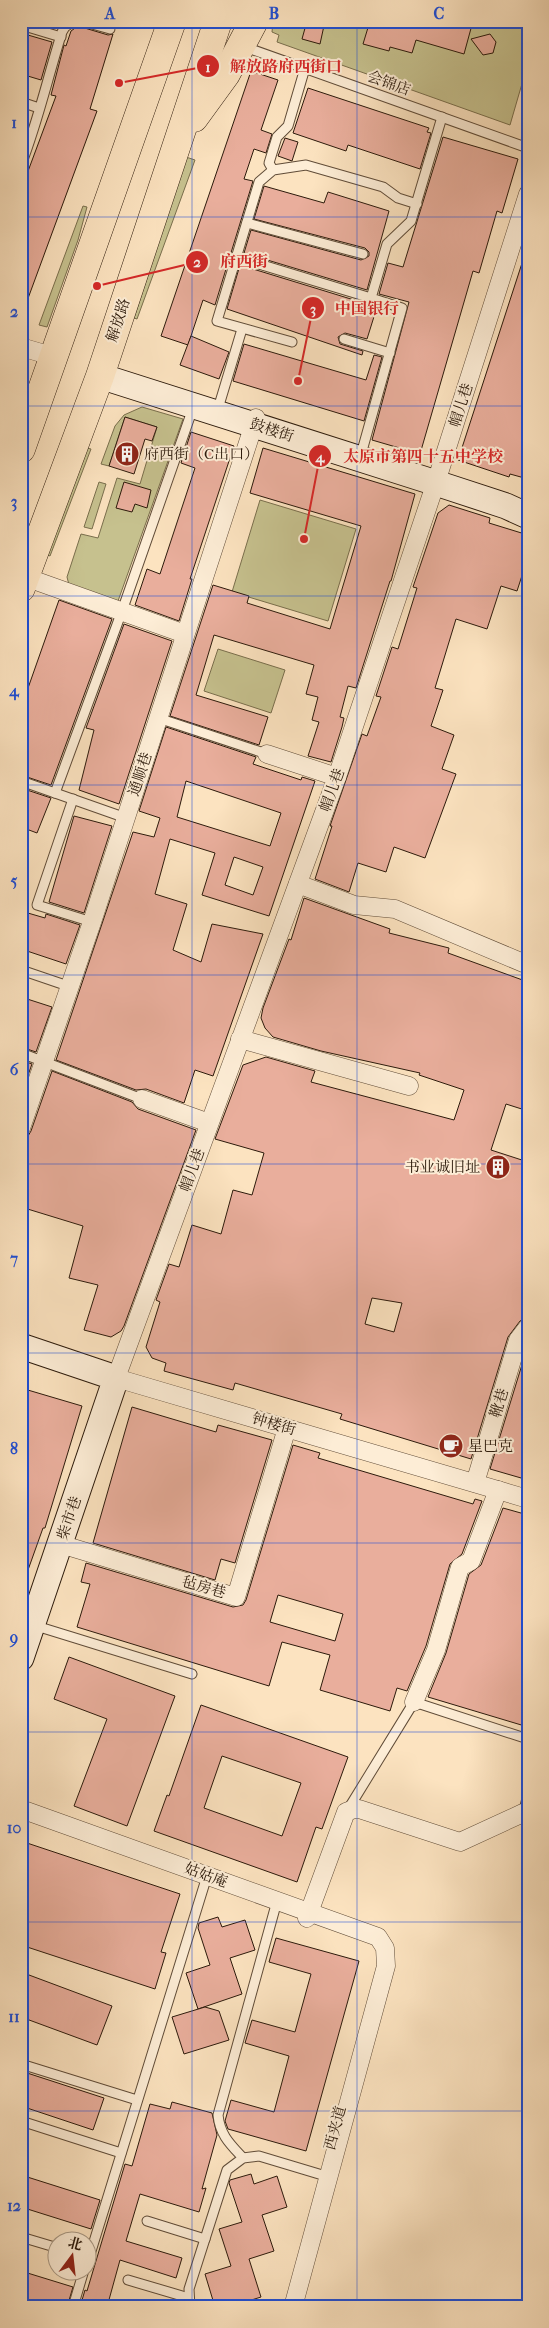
<svg xmlns="http://www.w3.org/2000/svg" width="549" height="2328" viewBox="0 0 549 2328" font-family="'IM FELL French Canon','Noto Serif SC',serif">
	<rect width="100%" height="100%" fill="#fce3c0"/>
	<filter id="stains"><feTurbulence type="fractalNoise" baseFrequency=".004" numOctaves="4"/><feColorMatrix values="0 0 0 0 .2 0 0 0 0 .09 0 0 0 0 .02 0 0 0 .5 -.17"/></filter>
	<radialGradient id="worn" r=".72"><stop offset=".6" stop-color="#630" stop-opacity="0"/><stop offset="1" stop-color="#630" stop-opacity=".3"/></radialGradient>
	<!-- green -->
	<g fill="#c6c18e" stroke="#796e4c">
		<polygon points="273,21 528,21 528,63 510,125 277,42 279,35 272,32"/>
		<polygon points="186,157 195,160 137,319 134,318"/>
		<polygon points="83,206 87,207 78,240 47,327 39,325"/>
		<polygon points="142,407 183,419 118,601 69,585 67,577 81,534 98,538 117,478 140,484 157,427 125,417 109,466 101,464 115,426 124,415"/>
		<polygon points="83,447 91,449 50,556 43,553"/>
		<polygon points="99,482 106,484 92,529 84,527"/>
		<polygon points="260,500 356,529 328,621 232,592"/>
		<polygon points="218,649 285,670 271,713 204,691"/>
	</g>
	<!-- building -->
	<g fill="#e9ae9c" stroke="#2c1a0b" fill-rule="evenodd">
		<polygon points="307,21 325,21 320,44 302,39"/>
		<polygon points="370,21 473,21 464,54 416,40 412,53 390,47 389,51 363,44"/>
		<polygon points="78,26 108,35 113,34 90,109 97,111 23,312 21,312 21,190 56,96 51,95 64,45 66,46 71,31"/>
		<polygon points="21,33 52,42 41,80 21,74"/>
		<polygon points="490,34 496,42 493,53 483,55 471,39"/>
		<polygon points="251,71 278,80 261,130 272,134 266,153 254,149 244,179 253,181 215,305 203,300 188,345 161,336"/>
		<polygon points="308,88 429,128 427,132 431,133 420,169 348,145 346,151 293,133"/>
		<polygon points="443,137 518,159 502,213 497,211 479,273 473,271 420,454 372,440 409,302 379,294 388,263 403,267"/>
		<polygon points="285,138 298,142 292,161 278,156"/>
		<polygon points="264,186 324,203 328,192 389,211 367,290 244,253 251,230 361,260 369,256 369,252 365,248 254,219"/>
		<polygon points="524,257 528,257 528,479 510,474 509,477 458,460"/>
		<polygon points="240,265 377,307 367,339 345,333 338,337 340,344 363,351 362,355 227,309"/>
		<polygon points="191,336 229,352 219,379 180,365"/>
		<polygon points="244,344 366,380 374,355 382,357 364,421 233,381"/>
		<polygon points="125,417 157,427 152,441 145,439 134,474 109,466"/>
		<polygon points="191,432 234,446 190,579 192,579 179,621 135,605 147,569 160,574 195,468 181,463"/>
		<polygon points="263,448 415,494 391,581 390,581 356,688 348,686 340,717 344,718 342,727 331,762 308,756 319,722 312,720 318,697 306,694 314,665 214,635 196,695 268,717 259,745 170,716 213,585 249,596 247,603 330,629 361,526 250,493"/>
		<polygon points="124,482 151,490 147,508 135,504 132,512 116,508"/>
		<polygon points="449,505 490,518 489,523 528,535 528,557 517,591 501,586 487,629 456,619 435,688 443,690 431,726 454,735 442,769 456,774 425,858 394,847 386,872 358,863 349,892 315,879 332,826 330,826 362,734 367,736 381,697 376,696 392,647 398,649 417,588 413,587 438,513"/>
		<polygon points="59,600 112,619 51,785 21,775 21,708"/>
		<polygon points="124,624 172,641 119,804 79,790 94,730 86,728"/>
		<path d="M166 727 256 757 253 764 301 780 302 777 315 781 269 916 202 895 215 853 170 839 155 894 187 904 173 950 201 962 212 924 263 934 213 1076 195 1070 184 1103 146 1089 136 1090 56 1060 133 832 154 837 160 818 139 811ZM186 781 281 813 270 846 177 817ZM234 857 263 867 253 895 225 885Z"/>
		<polygon points="21,788 51,798 37,833 21,827"/>
		<polygon points="74,816 112,826 84,913 49,902"/>
		<path d="M304 898 390 929 389 933 449 948 448 953 528 982V1111L506 1104 491 1150 528 1162V1317L520 1321 508 1337 471 1459 340 1419 342 1414 235 1383 233 1390 164 1371 166 1363 152 1358 146 1347 160 1302 156 1300 169 1264 179 1267 192 1225 221 1234 233 1190 252 1195 264 1153 215 1139 243 1065 266 1057 315 1071 311 1082 454 1120 464 1090 419 1075 420 1073 321 1051 273 1037 265 1028 261 1018 263 1008 289 939 291 940ZM372 1298 402 1303 394 1332 365 1324Z"/>
		<polygon points="21,911 45,918 46,914 80,925 66,964 21,949"/>
		<polygon points="21,997 52,1007 36,1052 21,1047"/>
		<polygon points="21,1060 32,1064 21,1095"/>
		<polygon points="52,1071 132,1102 138,1109 196,1130 124,1326 121,1331 111,1337 84,1330 98,1285 69,1278 83,1226 21,1207 21,1173 26,1157 21,1156 21,1138 28,1136 31,1131"/>
		<polygon points="528,1345 528,1480 490,1469"/>
		<polygon points="21,1388 82,1406 45,1528 43,1528 23,1584 21,1584"/>
		<polygon points="132,1407 216,1432 218,1425 272,1440 235,1563 221,1559 215,1580 93,1543"/>
		<path d="M293 1445 320 1453 318 1458 473 1504 475 1499 482 1501 462 1554 450 1564 426 1646 407 1691 397 1688 390 1711 320 1690 330 1655 282 1642 269 1686 77 1627 90 1584 81 1582 86 1563 233 1607 243 1605 246 1600ZM278 1595 343 1614 335 1641 270 1622Z"/>
		<polygon points="503,1508 528,1515 528,1727 428,1697 446,1653 469,1574 481,1565"/>
		<polygon points="69,1657 175,1696 127,1826 74,1806 107,1719 54,1699"/>
		<path d="M201 1705 348 1757 322 1829 316 1827 297 1882 154 1831 167 1795 169 1796ZM222 1756 301 1783 282 1836 204 1808Z"/>
		<polygon points="21,1841 180,1894 161,1952 166,1953 155,1989 21,1945"/>
		<polygon points="218,1917 222,1927 245,1920 255,1950 230,1958 242,1994 198,2009 186,1973 210,1965 198,1928 199,1923"/>
		<polygon points="276,1938 359,1961 306,2151 228,2129 225,2121 231,2100 274,2112 289,2056 245,2043 252,2020 295,2032 311,1974 269,1962"/>
		<polygon points="21,1972 112,2006 97,2045 21,2017"/>
		<polygon points="205,2007 219,2011 229,2040 184,2054 172,2017"/>
		<polygon points="21,2071 104,2098 93,2130 21,2106"/>
		<polygon points="172,2102 212,2113 217,2135 202,2189 206,2188 199,2212 140,2194 126,2241 182,2258 176,2278 120,2260 107,2307 80,2307 85,2290 87,2291 125,2164 132,2166 150,2104 170,2109"/>
		<polygon points="251,2174 254,2184 277,2176 287,2207 262,2215 274,2251 249,2259 261,2297 229,2307 215,2307 205,2274 231,2266 219,2229 242,2222 229,2183 230,2180"/>
		<polygon points="21,2175 100,2200 91,2229 21,2207"/>
		<polygon points="21,2271 73,2287 67,2307 21,2307"/>
	</g>
	<g fill="none" stroke-linecap="round" stroke-linejoin="round">
		<defs>
			<g id="lane">
				<polyline points="81,21 110,29"/>
				<polyline points="21,25 61,37"/>
				<polyline points="245,47 528,148"/>
				<polyline points="21,102 39,108"/>
				<path d="M21 165C38 122 48 76 62 32L65 27 74 21"/>
				<polyline points="273,170 269,163 277,137 288,126 305,68"/>
				<polyline points="247,223 363,254"/>
				<polyline points="236,257 371,298"/>
				<polyline points="344,339 390,353"/>
				<polyline points="292,342 217,321 259,182 273,170 306,165 383,187 398,198 417,204"/>
				<polyline points="217,412 242,329"/>
				<polyline points="360,458 402,308 371,298 387,244 411,221 442,117"/>
				<polyline points="158,718 267,754"/>
				<polyline points="21,781 126,818"/>
				<polyline points="55,793 122,611 193,408"/>
				<polyline points="73,799 37,905 92,922"/>
				<polyline points="21,970 68,986"/>
				<polyline points="21,1053 142,1099"/>
				<polyline points="33,1625 192,1674"/>
				<polyline points="347,1811 414,1702 528,1739"/>
				<polyline points="523,1813 528,1795"/>
				<polyline points="21,2064 137,2100"/>
				<polyline points="21,2121 121,2153"/>
				<path d="M243 2158C230 2144 220 2135 218 2115L277 1901"/>
				<polyline points="147,2221 205,2239"/>
				<polyline points="21,2237 58,2248"/>
				<polyline points="88,2261 207,1876"/>
				<polyline points="128,2280 189,2298"/>
				<polyline points="73,2307 84,2270"/>
				<polyline points="190,2307 189,2289 227,2170 243,2158 259,2156 329,2177"/>
			</g>
			<g id="street">
				<polyline points="528,194 438,476 337,777 116,1378 528,1499"/>
				<polyline points="21,347 55,357"/>
				<polyline points="25,577 185,634"/>
				<polyline points="267,754 337,777"/>
				<polyline points="298,884 354,905 395,909 528,965"/>
				<polyline points="240,1039 409,1086"/>
				<polyline points="142,1099 209,1123"/>
				<polyline points="21,1128 92,922 256,418"/>
				<polyline points="475,1483 518,1340 528,1327"/>
				<polyline points="60,1544 236,1597 287,1428"/>
				<polyline points="414,1702 436,1650 460,1567 471,1561 498,1490"/>
				<polyline points="21,1809 378,1937 385,1948 386,1966 293,2307"/>
				<polyline points="307,1918 346,1812 354,1809 359,1809 460,1842 523,1813 528,1814"/>
			</g>
			<g id="secondary">
				<polyline points="100,376 436,483 506,506 528,516"/>
				<polyline points="21,1346 116,1378 21,1658"/>
			</g>
			<g id="primary">
				<polyline points="194,118 226,74 254,21"/>
				<polyline points="21,449 172,21"/>
				<polyline points="21,588 100,376 218,21"/>
			</g>
		</defs>
		<!-- lane casing -->
		<use href="#lane" stroke="#604c38" stroke-width="11"/>
		<!-- street casing -->
		<use href="#street" stroke="#604c38" stroke-width="19"/>
		<!-- secondary casing -->
		<use href="#secondary" stroke="#2c1a0b" stroke-width="27"/>
		<!-- primary casing -->
		<use href="#primary" stroke="#2c1a0b" stroke-width="29"/>
		<!-- lane -->
		<use href="#lane" stroke="#fdedd6" stroke-width="9"/>
		<!-- street -->
		<use href="#street" stroke="#fdedd6" stroke-width="18"/>
		<!-- secondary -->
		<use href="#secondary" stroke="#fdedd6" stroke-width="25"/>
		<!-- primary -->
		<use href="#primary" stroke="#fce3c0" stroke-width="28"/>
	</g>
	<!-- grid -->
	<path fill="none" stroke="#1d4ed8" stroke-width="1" stroke-opacity="0.55" d="M192 21V2307M357 21V2307M21 217H528M21 406H528M21 596H528M21 785H528M21 975H528M21 1164H528M21 1353H528M21 1543H528M21 1732H528M21 1922H528M21 2111H528"/>
	<!-- icons -->
	<defs>
		<symbol id="building-disc" viewBox="-11 -11 22 22"><circle r="9.5" fill="#8f2418" stroke="#fdedd6"/><path d="M-4-6H4V6H1V3H-1V6H-4ZM-2.5-4.3h1.7v1.8h-1.7ZM.8-4.3h1.7v1.8H.8ZM-2.5-1h1.7V.8h-1.7ZM.8-1h1.7V.8H.8Z" fill="#fff"/></symbol>
		<symbol id="cafe-disc" viewBox="-11 -11 22 22"><circle r="9.5" fill="#8f2418" stroke="#fdedd6"/><path d="M-5.5-4.5H6V0H3Q3 3.5 0 3.5H-2.5Q-5.5 3.5-5.5 0ZM3-3.2v2h1.7v-2ZM-6 4.5H4V6H-6Z" fill="#fff"/></symbol>
	</defs>
	<g fill-rule="evenodd">
		<use href="#building-disc" x="113" y="440" width="28" height="28"/>
		<use href="#building-disc" x="484" y="1153" width="28" height="28"/>
		<use href="#cafe-disc" x="437" y="1432" width="28" height="28"/>
	</g>
	<g text-anchor="middle" dominant-baseline="central" stroke-width="4" stroke-linejoin="round" paint-order="stroke">
		<!-- street labels -->
		<g font-size="15" fill="#2c1a0b" stroke="#fdedd6">
			<text transform="translate(389 83) rotate(20)">会锦店</text>
			<text transform="translate(118 320) rotate(-72)">解放路</text>
			<text transform="translate(461 405) rotate(-72)">帽儿巷</text>
			<text transform="translate(272 430) rotate(18)">鼓楼街</text>
			<text transform="translate(140 774) rotate(-72)">通顺巷</text>
			<text transform="translate(332 790) rotate(-70)">帽儿巷</text>
			<text transform="translate(192 1170) rotate(-70)">帽儿巷</text>
			<text transform="translate(499 1403) rotate(-73)">靴巷</text>
			<text transform="translate(274 1424) rotate(16)">钟楼街</text>
			<text transform="translate(69 1518) rotate(-71)">柴市巷</text>
			<text transform="translate(204 1587) rotate(16)">毡房巷</text>
			<text transform="translate(206 1875) rotate(20)">姑姑庵</text>
			<text transform="translate(335 2128) rotate(-75)">西夹道</text>
		</g>
		<!-- poi labels -->
		<g font-size="15" fill="#2c1a0b" stroke="#fdedd6" text-anchor="start">
			<text x="144" y="454">府西街（C出口）</text>
			<text x="480" y="1167" text-anchor="end">书业诚旧址</text>
			<text x="468" y="1446">星巴克</text>
		</g>
	</g>
	<!-- callouts -->
	<path fill="none" stroke="#d62828" stroke-width="2" d="M119 83L208 66M97 286L197 262M298 381L313 308M304 539L320 456"/>
	<g fill="#d62828" stroke="#fdedd6" stroke-width="2">
		<circle cx="119" cy="83" r="5"/>
		<circle cx="97" cy="286" r="5"/>
		<circle cx="298" cy="381" r="5"/>
		<circle cx="304" cy="539" r="5"/>
		<circle cx="208" cy="66" r="12"/>
		<circle cx="197" cy="262" r="12"/>
		<circle cx="313" cy="308" r="12"/>
		<circle cx="320" cy="456" r="12"/>
	</g>
	<g font-size="15" text-anchor="middle" font-weight="bold" fill="#fff">
		<text x="208" y="72">1</text>
		<text x="197" y="267">2</text>
		<text x="313" y="314">3</text>
		<text x="320" y="462">4</text>
	</g>
	<g font-size="16" text-anchor="middle" font-weight="bold" fill="#d62828" stroke="#fdedd6" stroke-width="4" stroke-linejoin="round" paint-order="stroke">
		<text x="286" y="72">解放路府西街口</text>
		<text x="244" y="267">府西街</text>
		<text x="367" y="314">中国银行</text>
		<text x="423" y="462">太原市第四十五中学校</text>
	</g>
	<!-- margin -->
	<rect width="549" height="2328" fill="none" stroke="#fce3c0" stroke-width="55"/>
	<!-- north arrow -->
	<g transform="translate(72 2256) rotate(15)"><circle r="24" fill="#fdedd6" stroke="#a99985"/>
	<path d="M0-4L9 19L0 12L-9 19Z" fill="#8f2418"/>
	<text y="-8" font-size="14" font-weight="bold" text-anchor="middle" fill="#2c1a0b">北</text>
	</g>
	<rect x="28" y="28" width="494" height="2272" fill="none" stroke="#1d4ed8" stroke-width="2"/>
	<g font-size="16" text-anchor="middle" font-weight="bold" fill="#1d4ed8">
		<text x="110" y="19">A</text>
		<text x="274" y="19">B</text>
		<text x="439" y="19">C</text>
		<text x="14" y="128">1</text>
		<text x="14" y="317">2</text>
		<text x="14" y="507">3</text>
		<text x="14" y="696">4</text>
		<text x="14" y="886">5</text>
		<text x="14" y="1075">6</text>
		<text x="14" y="1264">7</text>
		<text x="14" y="1454">8</text>
		<text x="14" y="1643">9</text>
		<text x="14" y="1833">10</text>
		<text x="14" y="2022">11</text>
		<text x="14" y="2211">12</text>
	</g>
	<rect width="100%" height="100%" filter="url(#stains)"/>
	<rect width="100%" height="100%" fill="url(#worn)"/>
</svg>
